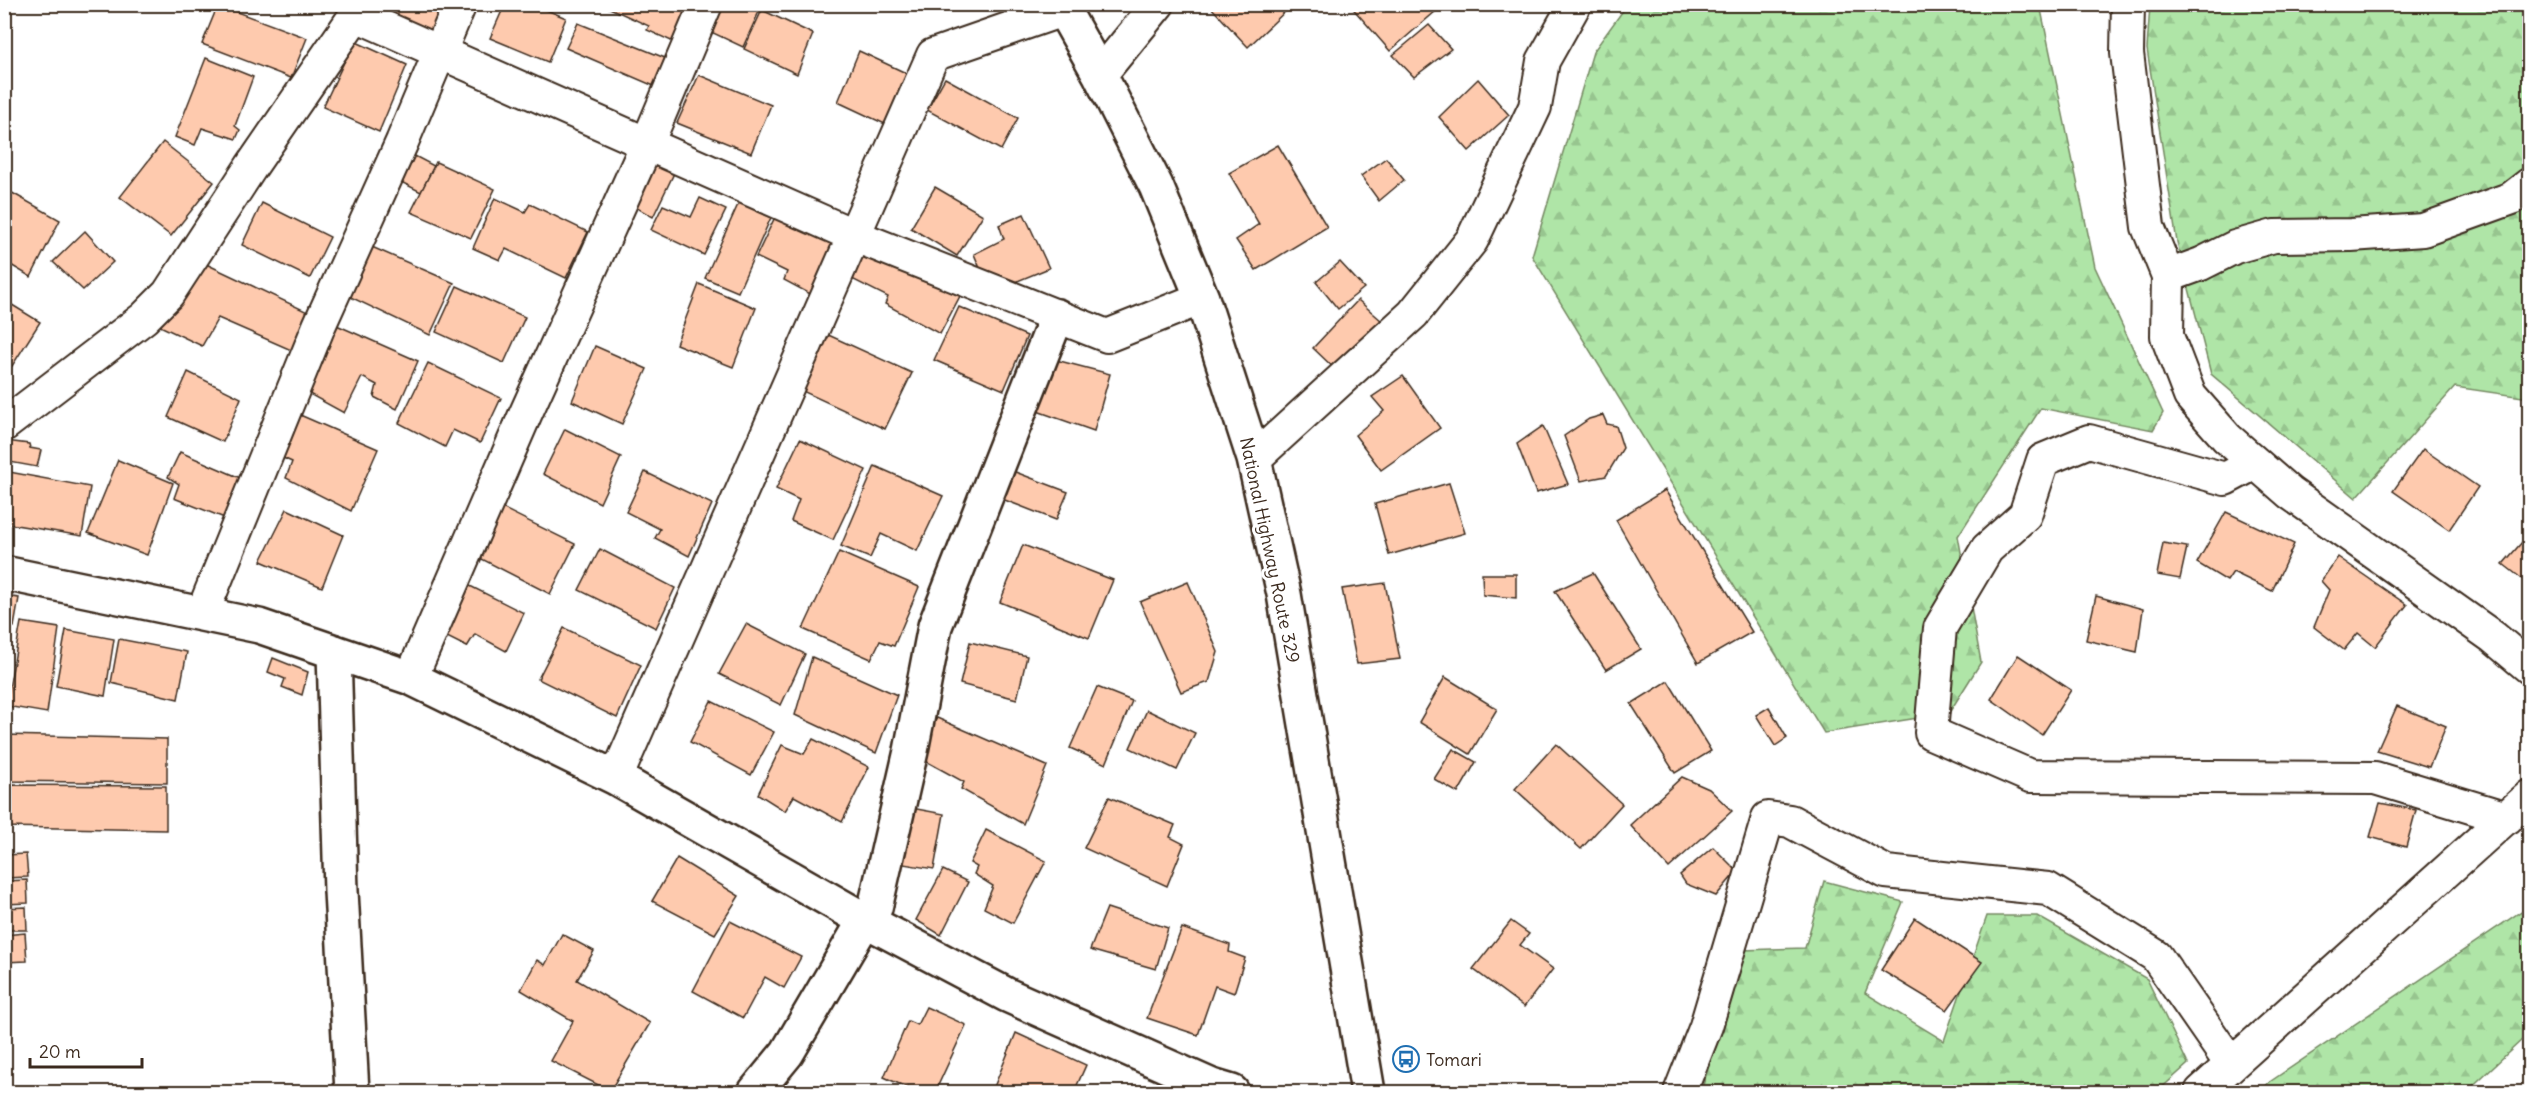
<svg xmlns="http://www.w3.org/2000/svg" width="2534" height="1097" viewBox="0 0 2534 1097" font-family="Delius,sans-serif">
	<defs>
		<pattern id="forest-firs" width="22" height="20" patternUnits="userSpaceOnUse" patternTransform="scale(1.5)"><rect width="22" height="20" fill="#afe5a7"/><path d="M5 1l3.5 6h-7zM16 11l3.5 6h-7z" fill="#97c58f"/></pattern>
	</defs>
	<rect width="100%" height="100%" fill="#fff"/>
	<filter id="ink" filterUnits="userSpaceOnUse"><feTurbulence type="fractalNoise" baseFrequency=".0167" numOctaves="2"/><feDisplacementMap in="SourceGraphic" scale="12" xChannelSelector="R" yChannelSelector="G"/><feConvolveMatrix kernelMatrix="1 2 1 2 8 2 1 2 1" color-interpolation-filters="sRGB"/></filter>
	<g filter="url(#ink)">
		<!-- forest -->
		<g fill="url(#forest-firs)" stroke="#758862" stroke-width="1.5">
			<polygon points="1627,5 2040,5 2095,267 2163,413 2153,430 2041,408 1958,536 1981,662 1949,713 1824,733 1532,256 1593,52"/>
			<polygon points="2150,5 2529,5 2529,398 2455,387 2356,498 2211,374 2177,242 2147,49"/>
			<polygon points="1824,881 1903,902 1865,993 1944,1041 1987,916 2037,916 2147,979 2188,1064 2157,1092 1701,1092 1743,950 1805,948"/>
			<polygon points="2529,906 2529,1044 2524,1038 2466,1092 2258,1092 2271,1081"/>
		</g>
		<!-- building -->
		<g fill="#fecaae" stroke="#3b2a1e" stroke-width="1.5">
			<polygon points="387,4 444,4 432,33 383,14"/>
			<polygon points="505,4 532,4 566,18 548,62 490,38"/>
			<polygon points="601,4 695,4 678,44 647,30 649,26"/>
			<polygon points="723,4 762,5 743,47 711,32"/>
			<polygon points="1208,4 1293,4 1248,47"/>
			<polygon points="1349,4 1444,4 1390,51"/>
			<polygon points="218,5 307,38 291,78 202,44"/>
			<polygon points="762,10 813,34 797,74 744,49"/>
			<polygon points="578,23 665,58 654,86 566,48"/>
			<polygon points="1429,25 1451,49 1414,77 1393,55"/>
			<polygon points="354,41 407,65 379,132 323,107"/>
			<polygon points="859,51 908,74 887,125 838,102"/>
			<polygon points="206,58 253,77 235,126 240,130 236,139 202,128 195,145 175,137"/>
			<polygon points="699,75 771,105 751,153 677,123"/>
			<polygon points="945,78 1018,118 1001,150 927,110"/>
			<polygon points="1478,79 1509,115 1469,151 1439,117"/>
			<polygon points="163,142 214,182 171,236 120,197"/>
			<polygon points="1278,145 1327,227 1256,270 1236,240 1259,224 1229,173"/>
			<polygon points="407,152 434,166 421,192 395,179"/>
			<polygon points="1386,158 1404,180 1379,201 1361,176"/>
			<polygon points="651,159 675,171 653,217 630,204"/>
			<polygon points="436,162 495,189 471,238 411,212"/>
			<polygon points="935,187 983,215 957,256 911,228"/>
			<polygon points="7,190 60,220 31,277 4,261 4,195"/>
			<polygon points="495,198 525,212 530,204 588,232 566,278 506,249 500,260 473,248"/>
			<polygon points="700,198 726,210 704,255 651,230 663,205 691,217"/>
			<polygon points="740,200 772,215 738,292 705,278"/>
			<polygon points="262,203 330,237 310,278 242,245"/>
			<polygon points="1024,214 1049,268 998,289 985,280 974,254 1004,239 999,225"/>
			<polygon points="775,217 837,245 814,296 784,280 787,272 756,257"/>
			<polygon points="85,231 113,262 83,290 53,262"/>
			<polygon points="365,244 454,283 430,335 342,293"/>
			<polygon points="861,251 960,296 940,334 885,304 888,297 850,278"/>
			<polygon points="1340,262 1364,288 1338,309 1316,282"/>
			<polygon points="204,263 314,315 298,353 218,318 202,346 160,326 186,295"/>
			<polygon points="699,284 756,308 733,367 676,344"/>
			<polygon points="457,286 525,317 504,363 436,332"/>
			<polygon points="4,300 40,322 12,366 4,362"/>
			<polygon points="1358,300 1382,321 1337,371 1313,348"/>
			<polygon points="959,307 1027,336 1004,390 934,360"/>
			<polygon points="332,323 418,361 397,409 374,397 377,385 362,377 344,413 302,390"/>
			<polygon points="824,333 912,373 885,429 798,389"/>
			<polygon points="595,346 647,369 622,424 572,401"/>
			<polygon points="1052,359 1110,374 1094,431 1037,411"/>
			<polygon points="428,363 501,398 480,443 453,430 445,447 399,423"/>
			<polygon points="188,372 241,398 223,442 168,417"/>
			<polygon points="1403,376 1440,428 1381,470 1355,435 1384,411 1372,397"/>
			<polygon points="300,415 378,449 351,511 286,478 292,462 274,454 287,422"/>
			<polygon points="1603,415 1607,424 1616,426 1623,448 1606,476 1581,481 1564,436 1589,419"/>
			<polygon points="1543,426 1568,484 1536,493 1517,444"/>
			<polygon points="565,429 621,457 600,503 543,474"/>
			<polygon points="800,439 866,470 833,540 791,521 799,500 776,489"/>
			<polygon points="6,441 29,444 30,448 41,450 37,467 4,461"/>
			<polygon points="2423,449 2478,487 2449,530 2393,491"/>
			<polygon points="180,452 245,480 227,519 174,498 179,484 168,477"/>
			<polygon points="118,460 173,483 147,555 88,533"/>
			<polygon points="875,466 943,496 917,551 881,534 870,558 841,546"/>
			<polygon points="1010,470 1068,492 1056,520 997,497"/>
			<polygon points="4,471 90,487 82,536 4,523"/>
			<polygon points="645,472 712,504 689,556 655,538 660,529 626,512"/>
			<polygon points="1449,483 1465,533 1389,555 1375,504"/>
			<polygon points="1665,490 1752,632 1698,663 1616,520"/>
			<polygon points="496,505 575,544 550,594 472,554"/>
			<polygon points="287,509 343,535 322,587 261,561"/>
			<polygon points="2226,512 2294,544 2272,591 2233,572 2227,581 2197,563"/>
			<polygon points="2530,533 2530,585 2503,564"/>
			<polygon points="2163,543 2187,547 2180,579 2157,575"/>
			<polygon points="1023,545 1113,580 1089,638 1000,602"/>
			<polygon points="600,549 675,588 656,628 579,590"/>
			<polygon points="839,552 919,587 894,646 880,641 871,659 803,629"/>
			<polygon points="2338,557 2407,605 2375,647 2358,633 2344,650 2314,627 2329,590 2321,581"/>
			<polygon points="1593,573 1641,649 1606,670 1555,591"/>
			<polygon points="1482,574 1516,574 1516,598 1483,595"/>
			<polygon points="462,582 524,613 506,651 475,634 467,647 439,633"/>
			<polygon points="1188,582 1218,652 1209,682 1181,692 1140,602"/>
			<polygon points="1385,583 1400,659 1357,664 1342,589"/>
			<polygon points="4,596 19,598 14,627 4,626"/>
			<polygon points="2096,596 2143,609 2137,652 2086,640"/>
			<polygon points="21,622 59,628 47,713 6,706"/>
			<polygon points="746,624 805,654 781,705 719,674"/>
			<polygon points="564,628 641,665 617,718 538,679"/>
			<polygon points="66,630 114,639 105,696 56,686"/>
			<polygon points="119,639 187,652 178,699 111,683"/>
			<polygon points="970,642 1027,656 1017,699 960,684"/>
			<polygon points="2018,655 2071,690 2042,735 1991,699"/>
			<polygon points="812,657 897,695 876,753 795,715"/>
			<polygon points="273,658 308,672 302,695 282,687 285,679 268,672"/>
			<polygon points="1445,677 1497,709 1470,754 1419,722"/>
			<polygon points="1668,681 1711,751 1675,773 1631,704"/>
			<polygon points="1097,687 1132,701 1106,764 1070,748"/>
			<polygon points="711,701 774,732 751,775 690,742"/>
			<polygon points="2397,706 2446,726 2429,767 2377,751"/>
			<polygon points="1769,707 1787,738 1775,746 1756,715"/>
			<polygon points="1147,710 1195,733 1177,770 1130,748"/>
			<polygon points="937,718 1047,766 1023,824 961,789 964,782 922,759 927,736"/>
			<polygon points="4,735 167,739 167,783 4,781"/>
			<polygon points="813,739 869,767 842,822 794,796 785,811 758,794 782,745 804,754"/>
			<polygon points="1556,744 1622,804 1581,849 1515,789"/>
			<polygon points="1453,749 1476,762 1458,793 1434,779"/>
			<polygon points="1682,777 1709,789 1732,811 1669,868 1630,825"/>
			<polygon points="4,785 166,786 166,830 4,827"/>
			<polygon points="1109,797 1175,825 1170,837 1184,844 1167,886 1084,848"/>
			<polygon points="2380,803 2416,810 2406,847 2370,837"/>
			<polygon points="906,807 944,814 934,869 897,863"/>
			<polygon points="986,830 1046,861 1013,923 984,908 993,886 974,874 977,867 970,863"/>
			<polygon points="1713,847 1737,871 1716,896 1686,884 1680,875"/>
			<polygon points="26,854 28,877 4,878 4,855"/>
			<polygon points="677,858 739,896 715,934 652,901"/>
			<polygon points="943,870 968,882 941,935 916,920"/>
			<polygon points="27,880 28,903 4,904 4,881"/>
			<polygon points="26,907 27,930 4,930 4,908"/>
			<polygon points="1107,908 1168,928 1156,969 1090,950"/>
			<polygon points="1915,918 1982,962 1947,1010 1881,970"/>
			<polygon points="730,921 801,957 784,988 765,977 743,1018 693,991"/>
			<polygon points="1511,921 1529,934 1520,945 1553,969 1524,1007 1473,969"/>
			<polygon points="1182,928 1230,945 1229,952 1245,958 1234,993 1215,986 1198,1035 1147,1018"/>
			<polygon points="25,933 27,961 4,962 4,935"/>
			<polygon points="562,934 594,951 577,980 650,1023 610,1091 551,1061 573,1021 521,990 537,960 545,965"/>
			<polygon points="926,1007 966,1025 935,1092 917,1092 884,1077 908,1021 917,1025"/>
			<polygon points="1016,1033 1086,1065 1074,1092 992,1092"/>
		</g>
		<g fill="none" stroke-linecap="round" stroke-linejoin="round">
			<defs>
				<g id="street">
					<polyline points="2128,4 2127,53 2148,227 2168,276 2167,336 2190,396 2227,438 2290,493 2493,637 2530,668"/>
					<polyline points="356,15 855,236 1107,336 1202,298"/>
					<polyline points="1100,75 1158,4"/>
					<polyline points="2168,276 2201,264 2235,247 2274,236 2351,235 2423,230 2512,198 2530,184"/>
					<polyline points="4,425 144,318 168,294 251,167 363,4"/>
					<polyline points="1254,459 1413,314 1472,240 1535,107 1543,61 1575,4"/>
					<polyline points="2255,463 2225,479 2089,441 2043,460 2025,515 1987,549 1940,628 1931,733 2030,776 2375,778 2507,818"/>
					<polyline points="202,614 319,326 402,142 460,4"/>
					<polyline points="411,678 525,415 647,144 706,4"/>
					<polyline points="616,778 933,55 1063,10"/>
					<polyline points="1680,1092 1706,1026 1768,818 1790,821 1886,872 2048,889 2156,956 2231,1064"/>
					<polyline points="2201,1092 2530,796"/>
				</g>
				<g id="secondary">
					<polyline points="4,573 259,626 411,678 616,778 865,920 1007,995 1212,1086 1232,1092"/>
					<polyline points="334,652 341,891 352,1092"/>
					<polyline points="755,1092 787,1053 865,920 875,908 911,751 935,626 1057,316"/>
				</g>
				<polyline id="highway" points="1060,4 1100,75 1156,186 1202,298 1254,459 1284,594 1368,1092"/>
			</defs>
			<!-- street casing -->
			<use href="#street" stroke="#3b2a1e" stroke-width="36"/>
			<!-- secondary casing -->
			<use href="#secondary" stroke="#3b2a1e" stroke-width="38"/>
			<!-- highway casing -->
			<use href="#highway" stroke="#3b2a1e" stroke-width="38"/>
			<!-- street -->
			<use href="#street" stroke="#fff" stroke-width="32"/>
			<!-- secondary -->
			<use href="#secondary" stroke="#fff" stroke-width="33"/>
			<!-- highway -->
			<use href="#highway" stroke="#fff" stroke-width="33"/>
		</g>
	</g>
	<!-- icons -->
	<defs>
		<symbol id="bus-ring" viewBox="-11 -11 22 22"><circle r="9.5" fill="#fff" stroke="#1f6fb2" stroke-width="1.5"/><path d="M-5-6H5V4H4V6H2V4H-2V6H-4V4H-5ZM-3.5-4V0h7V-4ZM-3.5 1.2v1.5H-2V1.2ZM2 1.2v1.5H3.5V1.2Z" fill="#1f6fb2"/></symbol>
	</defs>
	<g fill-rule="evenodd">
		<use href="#bus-ring" x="1391" y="1044" width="30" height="30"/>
	</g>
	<g text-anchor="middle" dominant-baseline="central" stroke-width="6" stroke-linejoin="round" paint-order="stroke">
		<!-- street labels -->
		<g font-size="18" fill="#3b2a1e" stroke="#fff">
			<text transform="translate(1270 550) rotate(78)">National Highway Route 329</text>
		</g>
		<!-- poi labels -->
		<g font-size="18" fill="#3b2a1e" stroke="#fff" text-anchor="start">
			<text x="1426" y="1059">Tomari</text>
		</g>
	</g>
	<!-- margin -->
	<rect width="2534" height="1097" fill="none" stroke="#fff" stroke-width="24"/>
	<rect x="12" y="12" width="2510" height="1073" fill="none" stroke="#3b2a1e" stroke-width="2" filter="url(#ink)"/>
	<!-- scale -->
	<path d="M30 1058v9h112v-9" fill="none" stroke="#3b2a1e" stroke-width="3"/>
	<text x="39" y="1058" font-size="18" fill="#3b2a1e" stroke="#ffffff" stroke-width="4.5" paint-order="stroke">20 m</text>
</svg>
